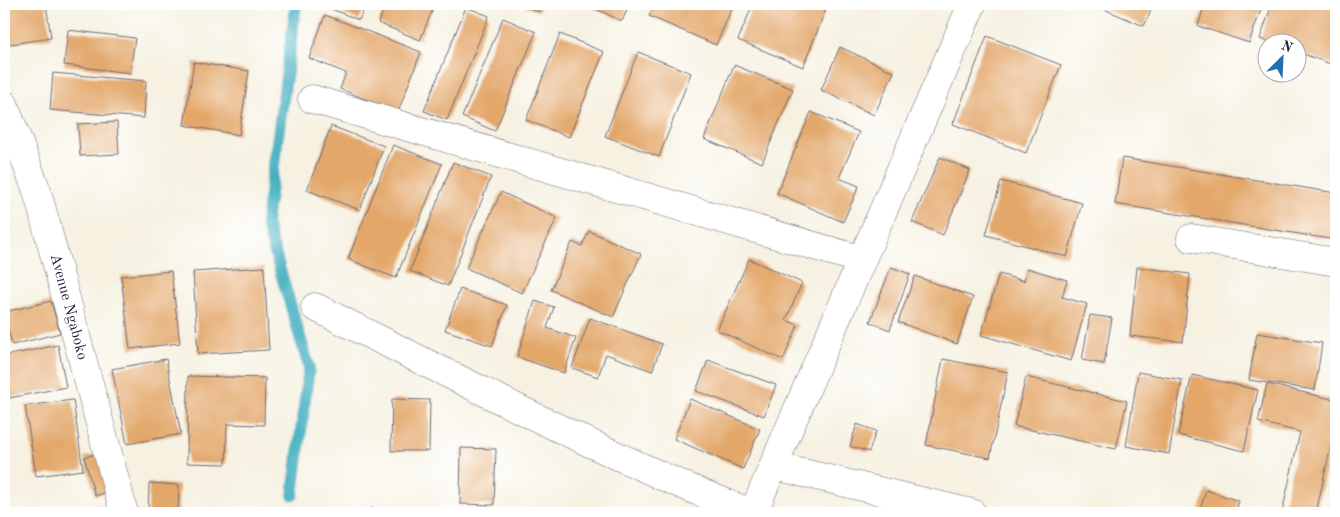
<svg xmlns="http://www.w3.org/2000/svg" width="1340" height="517" viewBox="0 0 1340 517" font-family="'Old Standard TT',serif">
	<rect width="100%" height="100%" fill="#fff"/>
	<filter id="ink" filterUnits="userSpaceOnUse"><feTurbulence type="fractalNoise" baseFrequency=".02" numOctaves="2"/><feDisplacementMap in="SourceGraphic" scale="10" xChannelSelector="R" yChannelSelector="G"/><feConvolveMatrix kernelMatrix="1 2 1 2 8 2 1 2 1" color-interpolation-filters="sRGB"/></filter>
	<filter id="wash" filterUnits="userSpaceOnUse"><feTurbulence type="fractalNoise" baseFrequency=".0096" numOctaves="4" result="noise"/><feDisplacementMap in="SourceGraphic" scale="20" xChannelSelector="R" yChannelSelector="G"/><feGaussianBlur stdDeviation="1.12" result="paint"/><feColorMatrix in="noise" values="0 0 0 0 0 0 0 0 0 0 0 0 0 0 0 0 0 1.4 0 .05"/><feComposite in="paint" operator="in"/></filter>
	<g filter="url(#wash)">
		<rect width="100%" height="100%" fill="#f6f1e1"/>
		<g fill="none" stroke-linecap="round" stroke-linejoin="round">
			<!-- stream -->
			<polyline stroke="#41adbf" stroke-width="12" points="293,495 309,367 266,223 296,4"/>
		</g>
		<g id="blocks">
			<!-- building -->
			<g fill="#e3a76a">
				<polygon points="4,4 46,4 51,38 4,45"/>
				<polygon points="319,4 366,4 359,20"/>
				<polygon points="386,4 435,4 420,40 378,23"/>
				<polygon points="519,4 542,4 539,12"/>
				<polygon points="585,4 630,4 622,21"/>
				<polygon points="655,4 734,4 716,45 649,16"/>
				<polygon points="753,4 828,4 803,67 738,40"/>
				<polygon points="1092,4 1154,4 1144,26"/>
				<polygon points="1205,4 1263,4 1249,43 1198,26"/>
				<polygon points="1272,4 1336,4 1336,66 1298,52 1298,42 1269,42 1260,39"/>
				<polygon points="466,7 489,16 447,120 424,111"/>
				<polygon points="325,15 421,52 398,112 340,89 346,73 309,58"/>
				<polygon points="503,18 536,32 495,131 462,117"/>
				<polygon points="68,30 135,38 130,73 64,65"/>
				<polygon points="560,34 604,52 569,137 526,120"/>
				<polygon points="987,36 1061,65 1026,153 953,124"/>
				<polygon points="840,47 894,72 874,115 821,90"/>
				<polygon points="638,52 691,73 659,157 605,136"/>
				<polygon points="194,62 249,71 239,135 184,125"/>
				<polygon points="734,65 793,89 762,163 704,139"/>
				<polygon points="53,73 146,81 144,118 50,110"/>
				<polygon points="811,112 859,132 839,178 859,186 843,222 777,193"/>
				<polygon points="117,122 119,154 80,156 78,124"/>
				<polygon points="331,126 384,146 360,210 307,190"/>
				<polygon points="393,145 442,164 396,278 348,259"/>
				<polygon points="940,157 970,170 943,235 912,222"/>
				<polygon points="1122,158 1336,193 1336,240 1115,204"/>
				<polygon points="453,162 491,177 448,286 410,271"/>
				<polygon points="1001,181 1082,203 1067,257 986,235"/>
				<polygon points="501,192 557,218 522,293 466,268"/>
				<polygon points="589,231 641,254 613,317 551,290 572,242 582,246"/>
				<polygon points="749,259 802,283 786,320 798,325 783,360 717,330"/>
				<polygon points="264,267 269,350 198,354 193,272"/>
				<polygon points="891,267 910,274 890,330 870,322"/>
				<polygon points="1137,267 1190,274 1183,342 1130,336"/>
				<polygon points="1027,268 1067,280 1062,297 1087,304 1071,361 981,335 999,274 1024,281"/>
				<polygon points="171,271 180,343 130,349 121,276"/>
				<polygon points="915,276 973,297 957,344 898,322"/>
				<polygon points="460,289 507,305 492,346 445,330"/>
				<polygon points="51,301 60,333 12,345 4,312"/>
				<polygon points="535,301 554,307 547,328 576,338 564,373 517,357"/>
				<polygon points="1090,315 1112,318 1104,364 1082,360"/>
				<polygon points="590,318 662,344 652,371 606,354 598,377 572,368"/>
				<polygon points="1257,333 1322,343 1315,390 1249,380"/>
				<polygon points="58,345 66,387 4,399 4,356"/>
				<polygon points="166,359 181,434 127,444 112,369"/>
				<polygon points="943,359 1008,372 990,458 926,445"/>
				<polygon points="708,360 776,385 764,416 696,391"/>
				<polygon points="1138,372 1182,380 1169,454 1126,446"/>
				<polygon points="1192,375 1258,390 1244,451 1178,435"/>
				<polygon points="188,376 265,378 264,425 227,424 226,464 187,463"/>
				<polygon points="1026,377 1127,401 1116,449 1014,426"/>
				<polygon points="1267,384 1336,400 1336,423 1316,513 1282,513 1300,432 1258,422"/>
				<polygon points="392,399 430,400 429,451 391,451"/>
				<polygon points="690,399 760,429 743,469 674,439"/>
				<polygon points="73,400 83,470 36,476 25,406"/>
				<polygon points="857,424 876,431 869,452 850,446"/>
				<polygon points="461,448 496,449 494,505 460,504"/>
				<polygon points="100,453 111,491 95,496 84,457"/>
				<polygon points="149,483 179,485 178,513 148,513"/>
				<polygon points="1206,490 1239,501 1235,513 1199,513"/>
				<polygon points="101,507 102,513 76,513 76,512"/>
				<polygon points="372,508 410,512 410,513 372,513"/>
				<polygon points="473,509 490,512 490,513 473,513"/>
			</g>
		</g>
	</g>
	<g filter="url(#ink)">
		<use href="#blocks" fill-opacity="0" stroke="#6c6a75" stroke-width="1"/>
		<g fill="none" stroke-linecap="round" stroke-linejoin="round">
			<defs>
				<g id="street">
					<polyline points="312,99 862,260"/>
					<polyline points="4,104 37,191 124,513"/>
					<polyline points="1191,238 1336,262"/>
					<path d="M315 307C427 363 539 421 653 472 685 487 719 500 751 513"/>
					<polyline points="774,466 972,513"/>
					<polyline points="753,513 972,4"/>
				</g>
			</defs>
			<!-- street casing -->
			<use href="#street" stroke="#6c6a75" stroke-width="29"/>
			<!-- street -->
			<use href="#street" stroke="#fff" stroke-width="28"/>
		</g>
	</g>
	<g text-anchor="middle" dominant-baseline="central" stroke-width="4.5" stroke-linejoin="round" paint-order="stroke">
		<!-- street labels -->
		<g font-size="15" fill="#22223b" stroke="#fff">
			<text transform="translate(68 307) rotate(75)">Avenue Ngaboko</text>
		</g>
	</g>
	<!-- margin -->
	<rect width="1340" height="517" fill="none" stroke="#fff" stroke-width="20"/>
	<!-- north arrow -->
	<g transform="translate(1282 58) rotate(24)"><circle r="24" fill="#ffffff" stroke="#a7a7b1"/>
	<path d="M0-4L9 19L0 12L-9 19Z" fill="#1f6fb2"/>
	<text y="-8" font-size="14" font-weight="bold" text-anchor="middle" fill="#22223b">N</text>
	</g>
</svg>
